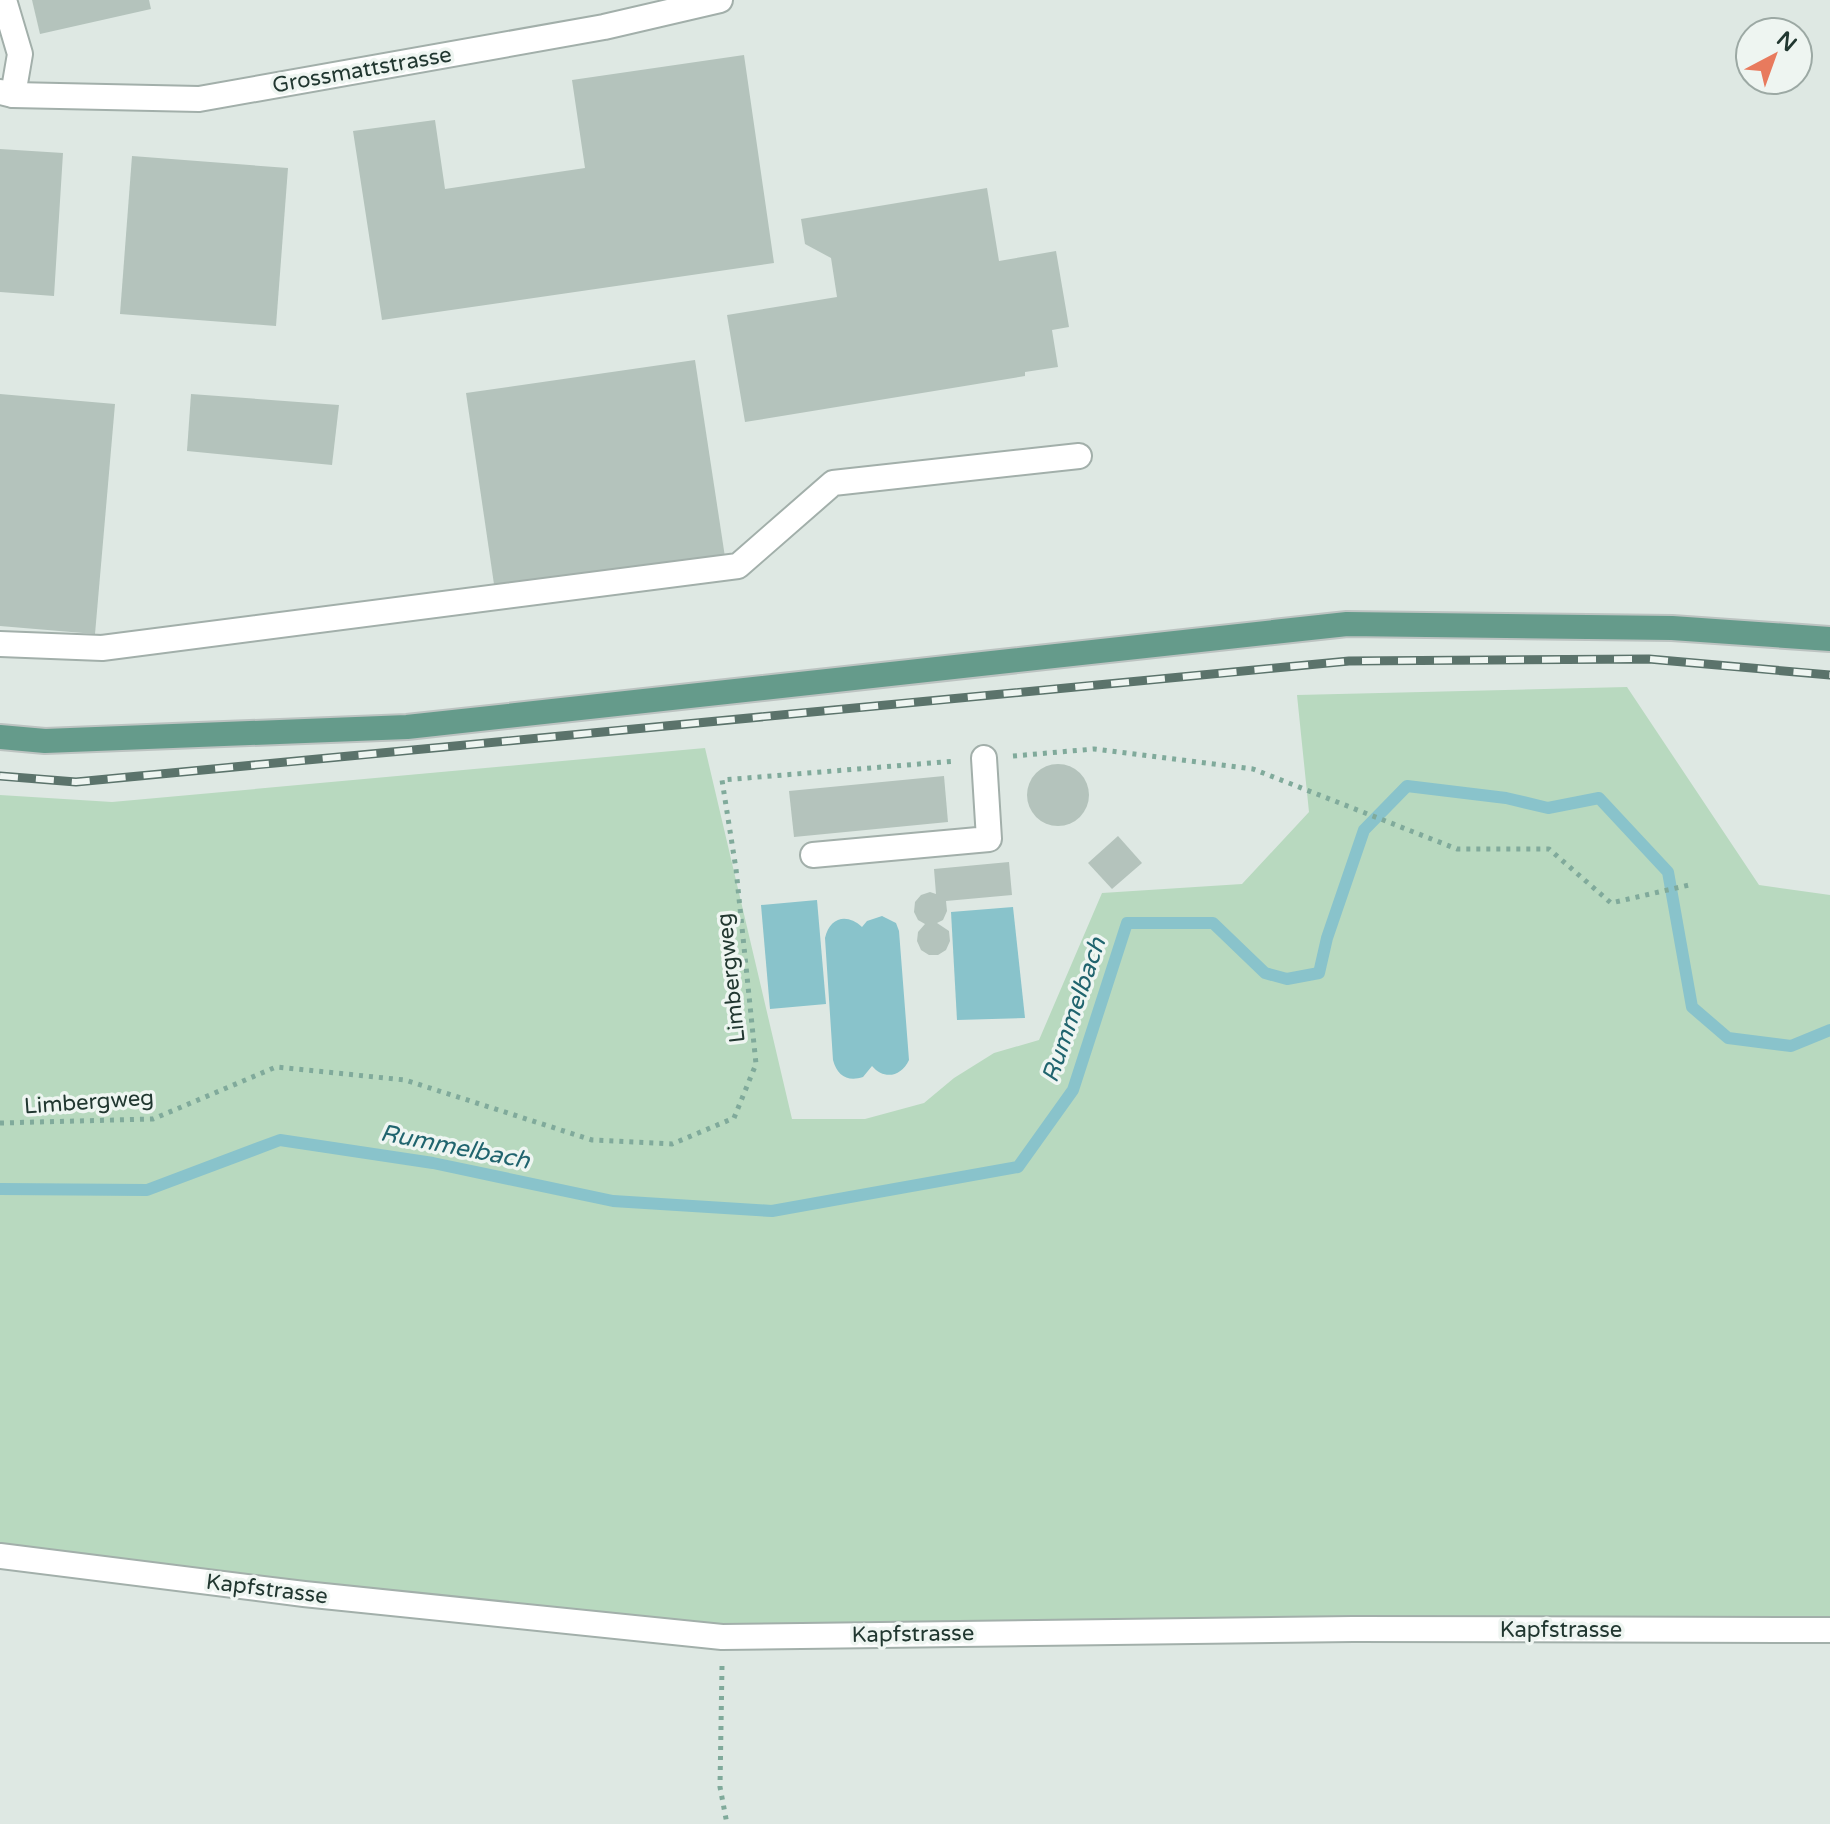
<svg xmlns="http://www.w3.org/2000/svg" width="1830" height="1824" viewBox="0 0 1830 1824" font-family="'Varela Round',sans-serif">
	<rect width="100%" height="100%" fill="#dee8e3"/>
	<!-- green -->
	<polygon fill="#b8d9bf" points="1627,687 1759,885 1830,895 1830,1630 722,1637 0,1556 0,795 112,802 705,748 792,1119 865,1119 924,1103 954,1078 994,1053 1039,1040 1102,893 1242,884 1309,812 1297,695"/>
	<!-- water -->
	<g fill="#89c3cb">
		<polygon points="817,900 826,1004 770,1009 761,905"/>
		<polygon points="1013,907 1025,1018 957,1020 951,912"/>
		<path d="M882 916 896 923 899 931 909 1060C901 1077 884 1080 872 1066L863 1077C848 1082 837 1076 833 1060L825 938C830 917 847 913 862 927L867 921Z"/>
	</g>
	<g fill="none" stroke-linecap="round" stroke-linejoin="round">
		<!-- stream -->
		<polyline stroke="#89c3cb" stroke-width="12" points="0,1189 147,1190 280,1140 433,1163 613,1201 772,1211 1018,1167 1073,1090 1127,923 1213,923 1265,973 1287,979 1319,973 1327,938 1364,830 1407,786 1506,798 1548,808 1599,798 1668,872 1692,1007 1728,1038 1791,1046 1830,1030"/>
	</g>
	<!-- building -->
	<g fill="#b4c3bc">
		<polygon points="32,0 149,0 151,9 40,34"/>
		<polygon points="744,55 774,263 382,320 353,131 435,120 445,189 585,168 572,80"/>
		<polygon points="0,149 63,153 54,296 0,292"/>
		<polygon points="132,156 288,168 276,326 120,314"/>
		<polygon points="987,188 999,261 1056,251 1069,327 1052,330 1058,367 1025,372 1025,376 745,422 727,315 837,297 831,258 805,244 801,219"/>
		<polygon points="695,360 725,557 495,591 466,393"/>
		<polygon points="0,394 115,404 95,634 0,626"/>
		<polygon points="191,394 339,405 332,465 187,451"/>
		<circle cx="1058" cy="795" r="31"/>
		<polygon points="944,776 948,822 794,837 789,791"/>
		<polygon points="1118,836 1142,863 1112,889 1088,863"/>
		<polygon points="1009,862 1012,895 946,901 947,911 943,920 937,923 949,931 950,941 946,950 938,955 929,955 921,950 917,941 918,932 925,924 918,920 914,912 915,902 921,895 930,892 936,894 934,869"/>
	</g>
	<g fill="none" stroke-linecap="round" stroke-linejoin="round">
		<defs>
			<g id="minor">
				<polyline points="4,0 20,54 13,95"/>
				<polyline points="0,92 13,95 199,99 604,27 720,0"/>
				<polyline points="0,644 102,648 738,566 833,483 1079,456"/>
				<polyline points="813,855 989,839 984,758"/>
				<polyline points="0,1556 304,1594 722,1637 1353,1629 1830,1630"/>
			</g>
			<polyline id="major" points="0,737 45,741 407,727 1347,624 1672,628 1830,639"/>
		</defs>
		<!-- minor casing -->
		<use href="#minor" stroke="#a2afaa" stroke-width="28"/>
		<!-- major casing -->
		<use href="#major" stroke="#bcc3c1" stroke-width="28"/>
		<!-- path -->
		<g stroke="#80aa9b" stroke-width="5" stroke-dasharray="4 6" stroke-linecap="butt">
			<polyline points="1013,756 1094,749 1253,769 1457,849 1549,849 1611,903 1689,885"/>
			<polyline points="0,1123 153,1119 276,1067 405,1080 592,1140 672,1144 734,1118 756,1064 736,869 722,780 956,761"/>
			<polyline points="722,1666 720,1787 727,1824"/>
		</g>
		<!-- minor -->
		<use href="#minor" stroke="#fff" stroke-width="24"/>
		<!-- major -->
		<use href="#major" stroke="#659b8b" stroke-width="24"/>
		<defs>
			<polyline id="rail" points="0,776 76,782 1349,661 1649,659 1830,675"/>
		</defs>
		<!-- rail casing -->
		<use href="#rail" stroke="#5b736b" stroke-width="9"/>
		<!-- rail -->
		<use href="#rail" stroke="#eef5f1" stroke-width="6" stroke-dasharray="18" stroke-linecap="butt"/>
	</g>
	<g text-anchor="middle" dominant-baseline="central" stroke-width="7" stroke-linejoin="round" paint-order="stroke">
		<!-- street labels -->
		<g font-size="22" fill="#213730" stroke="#eef5f1">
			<text transform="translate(362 70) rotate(-10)">Grossmattstrasse</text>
			<text transform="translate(731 978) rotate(-96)">Limbergweg</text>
			<text transform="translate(89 1102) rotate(-4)">Limbergweg</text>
			<text transform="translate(267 1589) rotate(7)">Kapfstrasse</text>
			<text x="1561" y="1630">Kapfstrasse</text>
			<text transform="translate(913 1634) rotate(-1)">Kapfstrasse</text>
		</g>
		<!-- water labels -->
		<g font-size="24" font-style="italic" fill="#20646e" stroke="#eef5f1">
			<text transform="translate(1074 1010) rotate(-71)">Rummelbach</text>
			<text transform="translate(455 1147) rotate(11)">Rummelbach</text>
		</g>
	</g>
	<!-- north arrow -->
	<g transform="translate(1774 56) rotate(41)"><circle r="38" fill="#eef5f1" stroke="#9ca9a4" stroke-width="2"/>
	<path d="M0-6L14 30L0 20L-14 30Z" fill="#e87a5d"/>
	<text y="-12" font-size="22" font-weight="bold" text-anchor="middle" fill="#213730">N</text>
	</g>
</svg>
